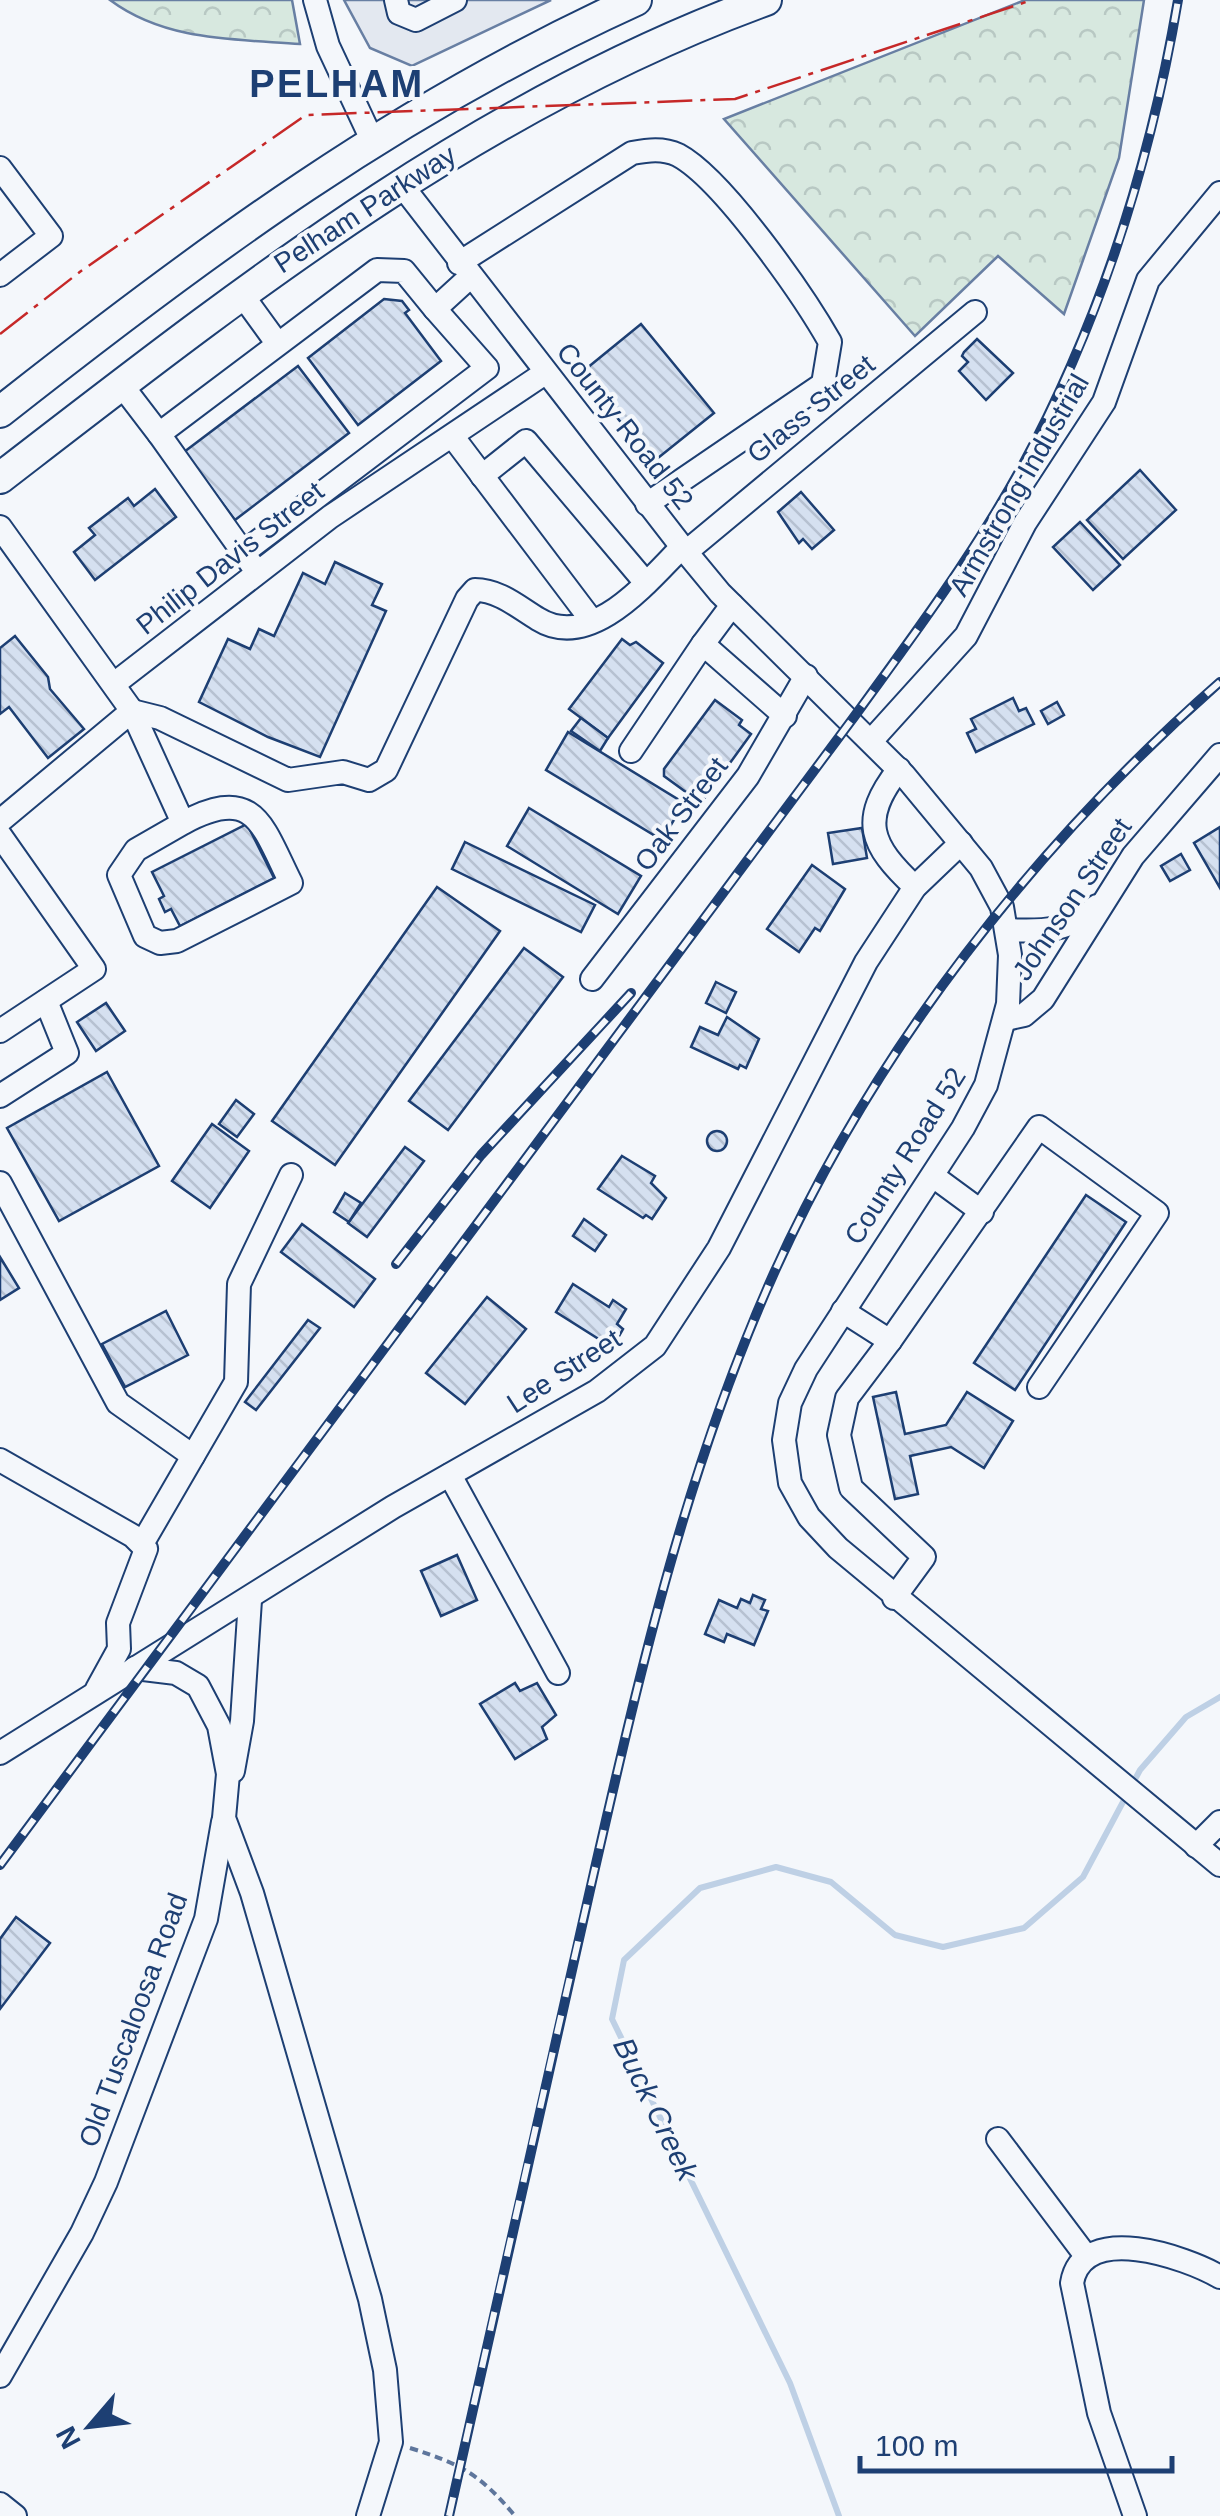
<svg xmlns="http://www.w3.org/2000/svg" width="1220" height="2516" viewBox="0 0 1220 2516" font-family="Arial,sans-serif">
	<defs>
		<pattern id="forest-crowns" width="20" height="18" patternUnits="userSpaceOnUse" patternTransform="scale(2.5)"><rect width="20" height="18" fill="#d7e8df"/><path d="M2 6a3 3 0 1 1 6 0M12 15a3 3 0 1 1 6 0" fill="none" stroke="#b8c8c3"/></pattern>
		<pattern id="building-back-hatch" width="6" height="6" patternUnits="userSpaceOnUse" patternTransform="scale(2.5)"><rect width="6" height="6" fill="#d5e0f0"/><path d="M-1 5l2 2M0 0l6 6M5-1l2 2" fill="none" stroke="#b6c1d1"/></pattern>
	</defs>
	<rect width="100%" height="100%" fill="#f4f7fb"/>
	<!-- forest -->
	<g fill="url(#forest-crowns)" stroke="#687fa3" stroke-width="2.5">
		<path d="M110 0H292L300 44C233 39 165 41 110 0Z"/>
		<polygon points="1025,0 1144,0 1119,158 1064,314 998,256 915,336 724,119"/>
	</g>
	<!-- parking -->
	<polygon fill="#e3e8f0" stroke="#687fa3" stroke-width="2.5" points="344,0 551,0 412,66 370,48"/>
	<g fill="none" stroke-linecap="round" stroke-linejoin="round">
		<!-- stream -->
		<polyline stroke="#bed0e5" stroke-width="6" points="839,2516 790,2383 612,2019 624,1960 700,1888 776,1867 831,1882 895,1935 943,1947 1024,1928 1083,1877 1140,1770 1186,1717 1220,1697"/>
	</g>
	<!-- building -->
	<g fill="url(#building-back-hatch)" stroke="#1d3f73" stroke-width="2.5">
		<polygon points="384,299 402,301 409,310 405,313 441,361 358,425 308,358"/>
		<polygon points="641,324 714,413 653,462 581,373"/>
		<polygon points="977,339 1013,373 986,400 959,371 968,362 962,356 964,352"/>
		<polygon points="298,366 349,433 235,520 184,452"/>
		<polygon points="1140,470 1176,510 1123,559 1087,520"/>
		<polygon points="155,489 176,517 95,580 74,552 95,535 89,528 128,498 134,506"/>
		<polygon points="801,492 834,530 812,549 803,539 799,543 778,512"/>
		<polygon points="1080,522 1120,565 1093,590 1053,547"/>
		<polygon points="335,562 382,584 372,605 386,611 320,757 268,737 199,702 228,639 250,649 259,629 274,636 303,573 325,584"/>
		<polygon points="15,636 48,677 50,689 84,729 48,758 9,707 0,714 0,648"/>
		<polygon points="622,639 630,645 636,642 663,663 608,738 569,709"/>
		<polygon points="1013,698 1019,711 1026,708 1034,724 976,752 967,733 976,729 971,719"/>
		<polygon points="715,700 742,720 739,725 751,734 701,803 664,776 664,769"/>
		<polygon points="1057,702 1064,715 1048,724 1041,711"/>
		<polygon points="581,718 608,738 600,751 571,731"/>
		<polygon points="568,732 684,803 662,840 546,770"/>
		<polygon points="529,808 641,876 618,914 507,846"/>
		<polygon points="247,824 274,878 180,926 171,909 165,912 159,899 164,896 152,872"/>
		<polygon points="1220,827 1220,888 1194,843"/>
		<polygon points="862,828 867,858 833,864 828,833"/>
		<polygon points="465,842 595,905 581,932 452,869"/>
		<polygon points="1181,854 1190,870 1170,881 1161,866"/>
		<polygon points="812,865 845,889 820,931 815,928 799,952 767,929"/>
		<polygon points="437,887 500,931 335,1165 272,1121"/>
		<polygon points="524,948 563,977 448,1130 409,1101"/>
		<polygon points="716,982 736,992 726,1013 706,1003"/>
		<polygon points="106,1003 125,1031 96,1051 77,1022"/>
		<polygon points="727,1017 759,1039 746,1068 740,1065 738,1069 691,1047 700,1027 718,1035"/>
		<polygon points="107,1072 159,1166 59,1221 7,1128"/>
		<polygon points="236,1100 254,1114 237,1137 219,1124"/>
		<polygon points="212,1124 249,1151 210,1208 172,1181"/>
		<circle cx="717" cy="1141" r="10"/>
		<polygon points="405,1147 424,1161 367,1237 348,1223"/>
		<polygon points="622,1156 655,1176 651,1183 666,1198 652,1219 646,1215 643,1218 598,1189"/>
		<polygon points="345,1193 361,1203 349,1222 334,1212"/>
		<polygon points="1086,1195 1126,1222 1015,1390 974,1363"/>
		<polygon points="584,1219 606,1235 595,1251 573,1236"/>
		<polygon points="302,1224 375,1279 354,1307 281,1252"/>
		<polygon points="0,1257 19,1288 0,1300"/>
		<polygon points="573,1284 609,1307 613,1300 626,1309 617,1324 623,1329 618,1338 611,1333 605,1343 556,1312"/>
		<polygon points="487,1297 526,1329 465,1404 426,1373"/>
		<polygon points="166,1311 188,1355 125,1387 102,1344"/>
		<polygon points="308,1320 320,1328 256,1410 245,1402"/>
		<polygon points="896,1392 905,1434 946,1425 967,1392 1013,1421 984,1468 951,1447 910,1456 918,1494 895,1499 873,1397"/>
		<polygon points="457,1555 477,1600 441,1616 421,1571"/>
		<polygon points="753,1595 765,1600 761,1609 768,1611 754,1645 727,1634 724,1642 705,1634 719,1600 737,1608 741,1599 750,1603"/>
		<polygon points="515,1683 520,1691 537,1683 556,1715 542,1727 547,1739 515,1759 480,1704"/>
		<polygon points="16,1917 50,1943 0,2009 0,1939"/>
	</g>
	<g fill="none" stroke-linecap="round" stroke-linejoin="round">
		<defs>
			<g id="minor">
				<polyline points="315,0 328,46 373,142"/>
				<polyline points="396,0 399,13 416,20 455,0"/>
				<polyline points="0,168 51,236 0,275"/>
				<polyline points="400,183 682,547 720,593 904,775 981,868 1002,907 1010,955 1008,1004 986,1085 963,1128 806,1369 790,1403 784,1440 790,1483 809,1517 838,1548 1220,1865"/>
				<path d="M459 263 632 153C648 150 663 148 678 155 723 179 804 296 830 342L823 384 647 504"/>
				<polyline points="240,292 277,343"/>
				<polyline points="120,383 159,434"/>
				<polyline points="453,437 592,621"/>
				<polyline points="482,476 526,441 646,583"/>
				<polyline points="0,527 132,711 0,821"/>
				<polyline points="244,552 487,368 435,309"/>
				<polyline points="686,552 975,312"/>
				<polyline points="257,572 159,434 377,270 404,271 435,309 470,277"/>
				<polyline points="703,644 732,605"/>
				<polyline points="114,684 330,517 545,373"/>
				<path d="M132 711 160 718 288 780 343 772 369 780 386 770 467 599 475 590C499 590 518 607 538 619 591 652 648 581 682 547"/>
				<path d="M132 711 183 823 136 850 119 875 145 936 160 943 177 941 291 883C262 825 255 784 183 823"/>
				<polyline points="872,740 966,636 1025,523 1104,402 1148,280 1220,193"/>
				<polyline points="631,751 703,644 785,716"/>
				<path d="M899 769C859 820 870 845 915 887"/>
				<polyline points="0,835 94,969 0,1031"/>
				<path d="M1008 930C1042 932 1071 931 1097 906"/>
				<polyline points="592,979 748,776 806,676"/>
				<polyline points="1006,1019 1024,1015 1043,999 1133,856 1220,755"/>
				<polyline points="0,1096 67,1053 46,1001"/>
				<polyline points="933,1176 982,1212"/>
				<polyline points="0,1183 118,1403 193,1456"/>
				<polyline points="843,1311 890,1341 847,1398 839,1435 851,1488 924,1557 894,1598"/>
				<polyline points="890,1341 1039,1127 1157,1213 1039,1387"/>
				<polyline points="0,1460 133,1536 146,1549 118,1623 119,1649 97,1689"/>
				<polyline points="450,1475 558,1673"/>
				<polyline points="142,1544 236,1382 239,1284 291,1175"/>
				<polyline points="135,1668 176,1673 198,1686 219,1726 228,1774 224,1818 252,1893 370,2299 385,2370 391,2442 368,2516"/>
				<polyline points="0,1753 393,1507 597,1391 655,1346 719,1248 866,962 915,887 961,843"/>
				<polyline points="233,1771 242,1721 250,1600"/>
				<polyline points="1196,1846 1220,1822"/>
				<polyline points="998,2139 1086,2256"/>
				<polyline points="0,2376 82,2233 106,2182 206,1919 223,1822"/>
				<polyline points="0,2504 15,2516"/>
				<path d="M1135 2516 1099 2413 1072 2283C1082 2221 1186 2257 1220 2277"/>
			</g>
			<g id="major">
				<path d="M0 412C204 251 398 108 636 0"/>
				<path d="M0 478C240 293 477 105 766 0"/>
			</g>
		</defs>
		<!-- minor casing -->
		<use href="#minor" stroke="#1d3f73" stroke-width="26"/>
		<!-- major casing -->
		<use href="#major" stroke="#1d3f73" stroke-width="34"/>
		<!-- path -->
		<path stroke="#5e769c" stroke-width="4" stroke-dasharray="8 5" stroke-linecap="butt" d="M410 2448C461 2464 480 2474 515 2516"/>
		<!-- minor -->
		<use href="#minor" stroke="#f4f7fb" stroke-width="22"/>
		<!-- major -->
		<use href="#major" stroke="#f4f7fb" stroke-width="30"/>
		<defs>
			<g id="rail">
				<polyline points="396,1264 481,1155 631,993"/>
				<path d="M0 1865 851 721C911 639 972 557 1021 468 1101 320 1150 165 1178 0"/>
				<path d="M449 2516C497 2300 545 2084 595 1868 642 1663 687 1467 774 1273 875 1049 1035 844 1220 682"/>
			</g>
		</defs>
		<!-- rail casing -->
		<use href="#rail" stroke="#1d3f73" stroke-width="10"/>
		<!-- rail -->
		<use href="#rail" stroke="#f4f7fb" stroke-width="6" stroke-dasharray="19" stroke-linecap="butt"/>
		<!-- power -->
		<polyline stroke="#c62828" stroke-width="2.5" stroke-dasharray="35 8 5 8" stroke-linecap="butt" points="0,334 81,271 306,115 735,99 1032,0"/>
	</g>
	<g text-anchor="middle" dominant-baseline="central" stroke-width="8" stroke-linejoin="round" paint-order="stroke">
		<!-- street labels -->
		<g font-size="28" fill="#1d3f73" stroke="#f4f7fb">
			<text transform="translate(365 209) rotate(-33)">Pelham Parkway</text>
			<text transform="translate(811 409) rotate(-39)">Glass Street</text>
			<text transform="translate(625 426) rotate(52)">County Road 52</text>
			<text transform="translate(1019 485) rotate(-60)">Armstrong Industrial</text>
			<text transform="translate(230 558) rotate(-38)">Philip Davis Street</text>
			<text transform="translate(681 814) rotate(-53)">Oak Street</text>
			<text transform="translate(1072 899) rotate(-56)">Johnson Street</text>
			<text transform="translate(905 1156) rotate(-58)">County Road 52</text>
			<text transform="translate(564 1371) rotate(-33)">Lee Street</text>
			<text transform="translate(133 2020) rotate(-70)">Old Tuscaloosa Road</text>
		</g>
		<!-- water labels -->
		<g font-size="30" font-style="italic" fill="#1d3f73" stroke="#f4f7fb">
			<text transform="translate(656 2109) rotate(64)">Buck Creek</text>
		</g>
		<!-- district labels -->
		<g font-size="38" font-weight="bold" letter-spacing="2.5" fill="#1d3f73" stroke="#f4f7fb">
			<text x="337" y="84">PELHAM</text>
		</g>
	</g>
	<!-- north arrow -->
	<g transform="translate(90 2426) rotate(242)" stroke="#f4f7fb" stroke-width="8" paint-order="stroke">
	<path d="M0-8L18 38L0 25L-18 38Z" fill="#1d3f73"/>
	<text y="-15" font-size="28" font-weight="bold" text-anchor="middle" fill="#1d3f73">N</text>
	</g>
	<!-- scale -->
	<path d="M860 2456v15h312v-15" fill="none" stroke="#1d3f73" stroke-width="5"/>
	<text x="875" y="2456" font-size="30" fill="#1d3f73" stroke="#f4f7fb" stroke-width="8" paint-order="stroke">100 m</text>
</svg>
